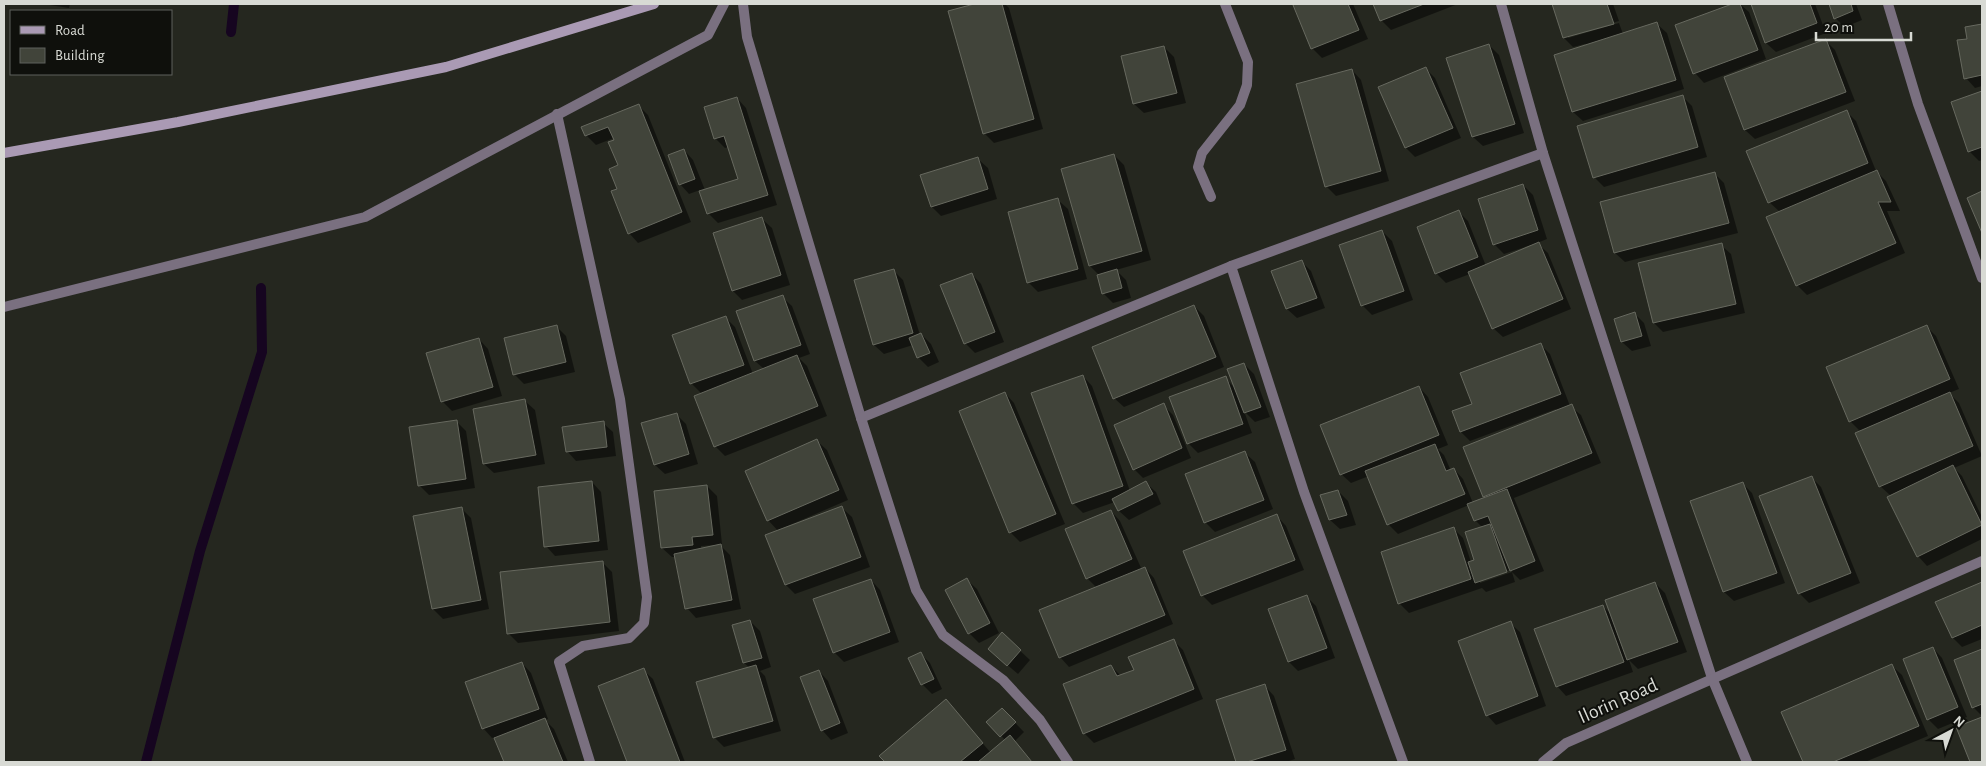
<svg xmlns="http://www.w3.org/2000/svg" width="1986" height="766" viewBox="0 0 1986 766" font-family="'Alegreya Sans',sans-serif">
	<rect width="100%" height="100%" fill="#25271f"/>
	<!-- shadow -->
	<g fill="#0007" fill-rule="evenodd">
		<polygon points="43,4 70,4 69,8"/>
		<polygon points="979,4 1005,4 1009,8 1043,129 994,143 984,133 949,12"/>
		<polygon points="1299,4 1353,4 1368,39 1322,58 1312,48 1295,6"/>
		<polygon points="1375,4 1458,4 1391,30 1381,20"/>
		<polygon points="1554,4 1613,4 1619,21 1568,35 1568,38 1619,23 1623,34 1657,24 1667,33 1684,89 1583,121 1573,112 1586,46 1585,44 1573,47 1564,38"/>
		<polygon points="1736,4 1740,4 1749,12 1766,59 1704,83 1695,73 1676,26"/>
		<polygon points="1752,4 1815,4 1826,33 1776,52 1766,43"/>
		<polygon points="1830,4 1856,4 1862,20 1845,27 1835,18"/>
		<polygon points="1982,25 1982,86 1975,88 1966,78 1968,40 1966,28"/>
		<polygon points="1826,41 1835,50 1855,101 1755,139 1745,130"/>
		<polygon points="1489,45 1499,55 1524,133 1483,146 1473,137 1448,59"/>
		<polygon points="1164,47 1174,57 1186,103 1144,113 1134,104 1122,57"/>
		<polygon points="1425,68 1435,78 1461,138 1415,157 1406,148 1380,88"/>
		<polygon points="1352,70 1361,80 1389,181 1336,196 1326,186"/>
		<polygon points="1982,92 1982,160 1979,161 1969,151 1953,102"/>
		<polygon points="1682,96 1692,106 1707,157 1604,187 1594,177"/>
		<polygon points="737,98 746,108 777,205 718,223 708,213 700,190 689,194 680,184 684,150 693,160 705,190 740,180 729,147 725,148 715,138"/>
		<polygon points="638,105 648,115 691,222 638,243 629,233 619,190 619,166 614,138 596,145 586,135"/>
		<polygon points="1846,111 1856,121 1876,171 1886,181 1900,211 1887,211 1905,253 1807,295 1797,285 1780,212 1769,202 1748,151"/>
		<polygon points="1114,155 1124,165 1151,260 1116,270 1126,280 1131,298 1113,303 1103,293 1099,275 1090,266"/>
		<polygon points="978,159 988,168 997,199 941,216 932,207"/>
		<polygon points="1714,173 1724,183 1738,233 1625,262 1615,253 1602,203"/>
		<polygon points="1523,185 1533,195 1547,239 1537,243 1548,253 1571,309 1503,337 1493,328 1470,274 1446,283 1437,274 1418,228 1459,212 1468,221 1486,266 1531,247 1531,245 1504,254 1494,244"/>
		<polygon points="1058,200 1068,209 1087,279 1038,292 1028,282"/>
		<polygon points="762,219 772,228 790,285 742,300 733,291"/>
		<polygon points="1382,231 1392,241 1413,300 1372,315 1362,305"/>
		<polygon points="1721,245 1731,254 1745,313 1663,332 1654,323"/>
		<polygon points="1302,262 1311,271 1325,308 1297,318 1287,309"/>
		<polygon points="893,270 903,280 920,335 921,334 931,344 939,362 928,367 918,357 913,345 884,354 874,345 856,281"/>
		<polygon points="972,274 981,284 1004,342 975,353 965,343"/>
		<polygon points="782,297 792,306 810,354 799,358 807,366 827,416 725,456 715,446 702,394 692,384 674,335 725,317 735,327 753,374 764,369 755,361 738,312"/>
		<polygon points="1194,306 1204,316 1224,367 1124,407 1114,398"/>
		<polygon points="1635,314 1644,323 1651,346 1632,351 1622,342 1616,320"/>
		<polygon points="1926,326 1936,336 1959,389 1949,393 1959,403 1982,456 1954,468 1962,476 1982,517 1982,539 1927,566 1918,556 1891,496 1880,486 1861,432 1850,421"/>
		<polygon points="557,327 566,336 575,372 524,384 514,374"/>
		<polygon points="479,339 488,349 502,396 452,411 442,401"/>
		<polygon points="1540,344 1550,354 1570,406 1581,415 1601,463 1514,498 1544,571 1520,580 1512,572 1512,569 1480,580 1480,583 1512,572 1515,582 1486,592 1482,588 1409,613 1399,603 1453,528 1463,538 1471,562 1476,560 1482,527 1475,520 1469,505 1398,534 1388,524 1369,476 1351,483 1341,474 1419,387 1428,397 1448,445 1438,449 1444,455 1451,471 1454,469 1463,479 1473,503 1485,499 1464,448 1557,411 1556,409 1470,441 1461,432 1473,404"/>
		<polygon points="1244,364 1254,374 1270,417 1255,422 1244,411 1252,433 1198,453 1188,443 1225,378 1236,389"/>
		<polygon points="1083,376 1092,386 1130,491 1146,483 1156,492 1161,504 1129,520 1119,511 1115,502 1083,513 1073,503"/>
		<polygon points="1005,393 1014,403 1065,524 1020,542 1010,532"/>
		<polygon points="525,401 535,410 545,464 494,473 484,464"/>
		<polygon points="1163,405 1173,415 1191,458 1143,478 1134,469"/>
		<polygon points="676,414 686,424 698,464 665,474 655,465"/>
		<polygon points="456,421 466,431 475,488 429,495 419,485"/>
		<polygon points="603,423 613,432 616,456 576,461 567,451"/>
		<polygon points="817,441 827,450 848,500 783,528 783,530 842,508 852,517 870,567 795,594 786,585 779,532 768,520"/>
		<polygon points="1245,453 1255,462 1273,509 1215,532 1205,522"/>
		<polygon points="1811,477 1821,487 1860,583 1809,603 1799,593"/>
		<polygon points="592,482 601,492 608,550 555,556 546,546"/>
		<polygon points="1743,484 1752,493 1785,583 1734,601 1724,592 1691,502"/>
		<path d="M707 486 717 496 722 544H719L730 555 741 609 696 618 687 608 676 557H672L662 548ZM716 545 717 547 701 550V546Z"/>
		<polygon points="1338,491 1348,501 1356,525 1340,529 1330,520 1322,496"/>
		<polygon points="461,508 471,518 489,609 443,619 433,609 415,517"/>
		<polygon points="1111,511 1120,521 1142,570 1145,568 1154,578 1173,624 1069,667 1060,657 1097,588 1087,578"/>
		<polygon points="1277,516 1286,526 1304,570 1212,605 1203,596 1185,551"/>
		<polygon points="602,562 612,572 619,631 518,643 508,633"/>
		<polygon points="871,580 880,590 899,642 844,662 834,652"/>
		<polygon points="967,580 977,589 999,633 979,643 969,633"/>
		<polygon points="1655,583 1665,593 1687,652 1638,669 1629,660 1633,672 1566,696 1557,686 1603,606 1612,615"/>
		<polygon points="1982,583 1982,639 1962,647 1953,638 1937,603"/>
		<polygon points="1307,597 1316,606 1335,658 1298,671 1289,662"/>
		<polygon points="750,621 760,631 771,667 760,671 765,676 781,731 724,747 714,737 750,668 744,663 733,626"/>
		<polygon points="1510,623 1520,632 1546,706 1496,725 1487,715"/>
		<polygon points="1002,634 1030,660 1018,674 999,658"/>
		<polygon points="1174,641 1183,650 1203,699 1094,743 1084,733 1111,666 1121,676 1135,670"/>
		<polygon points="1933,648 1942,658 1967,717 1938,729 1928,719 1904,659"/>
		<polygon points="1982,651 1982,716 1973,707 1955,661"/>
		<polygon points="921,654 930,663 942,689 932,694 922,684"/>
		<polygon points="522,663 531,673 548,719 545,720 554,729 568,762 505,762 495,737 492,738 483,728"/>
		<polygon points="1892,666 1902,675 1928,736 1865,762 1804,762 1783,713"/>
		<polygon points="643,670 653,679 685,762 629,762 599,686"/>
		<polygon points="819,671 828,681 848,733 831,740 822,730"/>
		<polygon points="1265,686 1274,696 1295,759 1286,762 1237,762 1218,701"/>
		<polygon points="946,701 991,753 1006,741 988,722 1002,709 1024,732 1014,742 1032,762 886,762 881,756"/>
		<polygon points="1982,718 1982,762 1972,762 1958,728"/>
	</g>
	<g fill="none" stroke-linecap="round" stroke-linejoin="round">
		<!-- stream -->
		<g stroke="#160520" stroke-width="10">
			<polyline points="231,32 234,4"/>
			<polyline points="146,762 200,551 262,352 261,288"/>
		</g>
	</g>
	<!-- building -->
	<g fill="#41443a" stroke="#67695f">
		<polygon points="974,4 1002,4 1034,119 983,134 948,11"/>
		<polygon points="1296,4 1348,4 1359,30 1311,49 1293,5"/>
		<polygon points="1373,4 1424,4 1380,21"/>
		<polygon points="1552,4 1607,4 1614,24 1563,38"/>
		<polygon points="1732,4 1740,4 1758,50 1693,74 1675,25"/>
		<polygon points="1751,4 1810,4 1817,23 1765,43"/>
		<polygon points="1829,4 1851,4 1853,11 1834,19"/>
		<polygon points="1657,22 1676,80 1572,112 1554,55"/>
		<polygon points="1982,24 1982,75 1964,79 1957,40 1967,39 1965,27"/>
		<polygon points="1826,39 1846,92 1744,130 1724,77"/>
		<polygon points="1489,44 1515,124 1472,137 1446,58"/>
		<polygon points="1164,46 1177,93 1133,104 1121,56"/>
		<polygon points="1426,67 1453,128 1405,148 1378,87"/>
		<polygon points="1352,69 1381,171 1325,187 1296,84"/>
		<polygon points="1982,91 1982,147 1968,152 1951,102"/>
		<polygon points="1683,95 1698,147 1593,178 1577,126"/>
		<polygon points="737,97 768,195 707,214 699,191 738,179 724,136 714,139 704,107"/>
		<polygon points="639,104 682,212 628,234 611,191 617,189 609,169 618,165 608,142 614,140 608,127 585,136 581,127"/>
		<polygon points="1847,110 1868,163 1768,203 1746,151"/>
		<polygon points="684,149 695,179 679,185 668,155"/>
		<polygon points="1114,154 1142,251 1089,266 1061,169"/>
		<polygon points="978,157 988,189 931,207 920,175"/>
		<polygon points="1877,170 1891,202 1878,202 1896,243 1796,286 1766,217"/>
		<polygon points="1715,172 1729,223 1614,253 1600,202"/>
		<polygon points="1523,184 1538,230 1493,245 1478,199"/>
		<polygon points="1982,191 1982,233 1967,198"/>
		<polygon points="1058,198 1078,269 1027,283 1008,212"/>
		<polygon points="1459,210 1478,257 1435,274 1417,227"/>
		<polygon points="762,217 781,275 732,291 713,233"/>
		<polygon points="1382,230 1404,291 1361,306 1339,245"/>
		<polygon points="1539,242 1563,299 1492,329 1468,272"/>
		<polygon points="1722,243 1736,304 1653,323 1638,263"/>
		<polygon points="1302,260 1317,298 1286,309 1271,271"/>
		<polygon points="894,269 913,333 873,345 854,280"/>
		<polygon points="1117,269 1122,288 1102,294 1097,275"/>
		<polygon points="972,273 995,332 964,344 940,285"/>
		<polygon points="783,295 801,345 754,361 736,311"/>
		<polygon points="1194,305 1216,357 1113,399 1092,347"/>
		<polygon points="1635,312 1642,336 1621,342 1614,319"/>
		<polygon points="726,316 744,365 690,384 672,335"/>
		<polygon points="557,325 566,362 513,375 504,338"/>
		<polygon points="1927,325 1950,379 1849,422 1826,367"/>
		<polygon points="921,333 930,353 917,358 909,338"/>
		<polygon points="479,338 493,387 441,402 426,353"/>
		<polygon points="1541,343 1561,394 1460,432 1452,411 1472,404 1460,373"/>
		<polygon points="797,355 818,406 714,447 694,396"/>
		<polygon points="1244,363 1261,407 1244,413 1227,369"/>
		<polygon points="1083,375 1123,486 1072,504 1031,393"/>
		<polygon points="1226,376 1243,424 1187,444 1169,397"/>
		<polygon points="1419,386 1439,435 1340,475 1320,425"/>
		<polygon points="1005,392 1056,514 1009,533 959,411"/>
		<polygon points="1950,392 1973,446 1879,487 1855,433"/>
		<polygon points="525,399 536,455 483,464 473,409"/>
		<polygon points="1164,403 1182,448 1133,470 1114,425"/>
		<polygon points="1572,404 1592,453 1483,497 1463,447"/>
		<polygon points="677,413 689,454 654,465 641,423"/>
		<polygon points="457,420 466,479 418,486 409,427"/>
		<polygon points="604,421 607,447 566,452 562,427"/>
		<polygon points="817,439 839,490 767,521 745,471"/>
		<polygon points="1435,444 1446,471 1454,468 1465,494 1387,525 1365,471"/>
		<polygon points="1245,451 1264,500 1204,523 1185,474"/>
		<polygon points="1953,465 1982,525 1917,557 1887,497"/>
		<polygon points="1812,476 1851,573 1798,594 1759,496"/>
		<polygon points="592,481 599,541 544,547 538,487"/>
		<polygon points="1146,481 1153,494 1118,511 1112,499"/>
		<polygon points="1743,482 1777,573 1723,592 1690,501"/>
		<polygon points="707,485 713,535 692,537 693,545 661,548 654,491"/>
		<polygon points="1507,489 1535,561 1510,571 1488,516 1474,521 1467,504"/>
		<polygon points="1338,490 1347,515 1329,520 1320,495"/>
		<polygon points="842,506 861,557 785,585 765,535"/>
		<polygon points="462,507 481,600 432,609 413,516"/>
		<polygon points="1111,510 1132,559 1086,579 1065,529"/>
		<polygon points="1277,514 1295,560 1201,596 1183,551"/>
		<polygon points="1490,524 1507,572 1475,583 1468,562 1474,560 1465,532"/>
		<polygon points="1454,527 1471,579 1398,604 1381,552"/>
		<polygon points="721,544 732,600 685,609 674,554"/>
		<polygon points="603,561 610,622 507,634 500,572"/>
		<polygon points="1145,567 1165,615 1059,658 1039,610"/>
		<polygon points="967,578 990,623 968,634 945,590"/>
		<polygon points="871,579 890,632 833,653 813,599"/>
		<polygon points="1655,582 1678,642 1627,660 1605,600"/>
		<polygon points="1982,582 1982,625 1952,638 1935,602"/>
		<polygon points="1307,595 1327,648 1288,662 1268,609"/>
		<polygon points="1603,605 1624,662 1556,687 1534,629"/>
		<polygon points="750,620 762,658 743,663 732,625"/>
		<polygon points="1511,621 1538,696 1486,716 1458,641"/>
		<polygon points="1002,632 1021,650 1007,666 988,649"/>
		<polygon points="1174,639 1194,689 1083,734 1063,684 1111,665 1117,676 1134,670 1128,657"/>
		<polygon points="1933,647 1958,707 1927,720 1903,659"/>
		<polygon points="1982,649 1982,704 1972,708 1954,660"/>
		<polygon points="921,652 934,679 921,685 908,658"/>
		<polygon points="522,662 539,709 482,729 465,682"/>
		<polygon points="1892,664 1919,726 1833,762 1803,762 1781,712"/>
		<polygon points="756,665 773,721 713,738 696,682"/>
		<polygon points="644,668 680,762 627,762 598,686"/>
		<polygon points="819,670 840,723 821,731 800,677"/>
		<polygon points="1265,684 1286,750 1247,762 1236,762 1216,700"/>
		<polygon points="946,699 983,743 960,762 885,762 879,756"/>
		<polygon points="1002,708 1016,722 1000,737 986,722"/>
		<polygon points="1982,717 1982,762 1970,762 1956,727"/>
		<polygon points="545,718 563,762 504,762 494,738"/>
		<polygon points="1010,735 1032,762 978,762"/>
	</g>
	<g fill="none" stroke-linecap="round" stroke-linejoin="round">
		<!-- minor -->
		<g stroke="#7a7080" stroke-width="10">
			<polyline points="743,4 747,37 861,418 916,590 943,635 1003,680 1040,720 1068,762"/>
			<polyline points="1501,4 1543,153 1712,678 1747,762"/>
			<polyline points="1888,4 1918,104 1982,278"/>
			<polyline points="557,114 620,399 647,597 644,623 629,638 583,646 559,662 590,762"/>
			<polyline points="1211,197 1198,167 1202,153 1240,105 1247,85 1248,62 1225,4"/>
			<polyline points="1231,266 1304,492 1403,762"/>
			<polyline points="4,307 365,217 708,35 724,4"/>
			<polyline points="861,418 1231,266 1543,153"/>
			<polyline points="1543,762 1566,743 1982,561"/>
		</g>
		<!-- secondary -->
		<polyline stroke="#aa9ab4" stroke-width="10" points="4,153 178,122 446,67 654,4"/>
	</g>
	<g text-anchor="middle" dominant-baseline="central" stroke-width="4" stroke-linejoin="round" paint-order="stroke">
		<!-- street labels -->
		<g font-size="20" fill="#d8dad4" stroke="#0f100c">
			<text transform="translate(1618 701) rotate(-24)">Ilorin Road</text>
		</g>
	</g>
	<!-- border -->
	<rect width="1986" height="766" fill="none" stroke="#d8dad4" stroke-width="10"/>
	<!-- legend -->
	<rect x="10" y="10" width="162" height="65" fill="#0f100c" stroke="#5f615c"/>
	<rect x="20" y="26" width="25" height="8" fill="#aa9ab4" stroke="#5f615c"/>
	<text x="55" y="35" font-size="15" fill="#d8dad4">Road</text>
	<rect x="20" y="48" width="25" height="15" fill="#41443a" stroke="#5f615c"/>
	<text x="55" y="60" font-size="15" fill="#d8dad4">Building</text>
	<!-- north arrow -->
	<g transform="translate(1951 731) rotate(41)" stroke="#0f100c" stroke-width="4" paint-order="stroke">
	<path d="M0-4L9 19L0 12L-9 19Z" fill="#d8dad4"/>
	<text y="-8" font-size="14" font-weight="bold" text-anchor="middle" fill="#d8dad4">N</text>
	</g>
	<!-- scale -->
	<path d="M1816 32v8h95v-8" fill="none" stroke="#d8dad4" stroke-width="2.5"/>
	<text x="1824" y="32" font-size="15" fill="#d8dad4" stroke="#0f100c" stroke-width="4" paint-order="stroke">20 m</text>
</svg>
